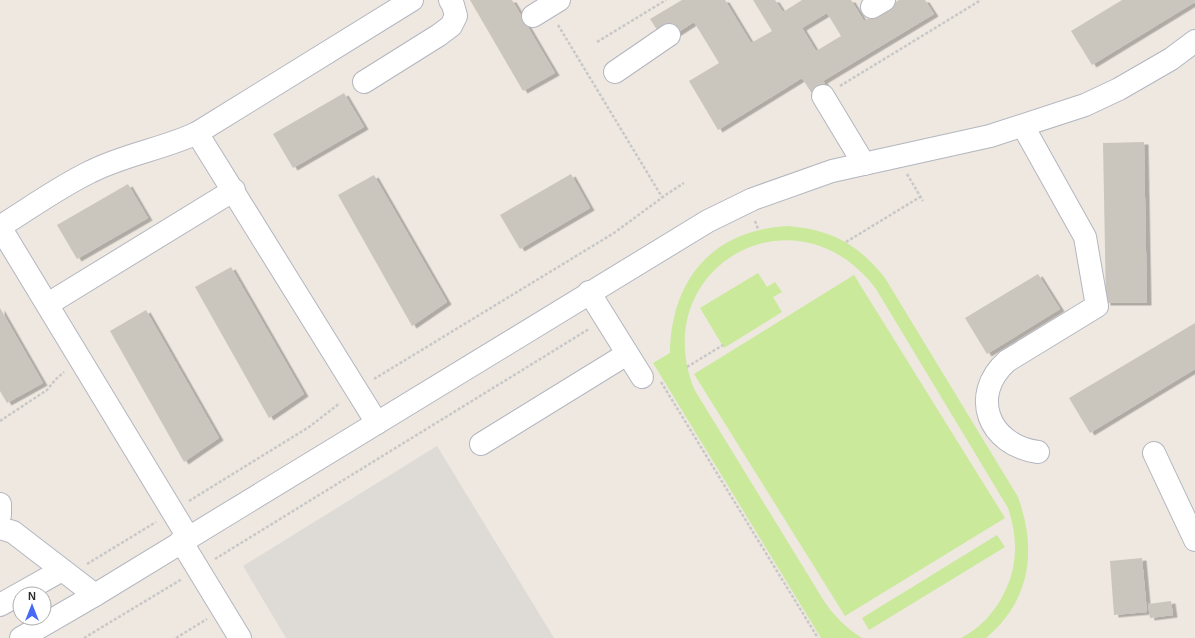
<svg xmlns="http://www.w3.org/2000/svg" width="1195" height="638" viewBox="0 0 1195 638" font-family="Helvetica,sans-serif">
	<defs>
		<filter id="shadow"><feDropShadow dx="4.5" dy="2.5" stdDeviation="0" flood-color="#0004"/></filter>
	</defs>
	<rect width="100%" height="100%" fill="#eee8e0"/>
	<!-- pitch -->
	<g fill="#cae99b">
		<path d="M788 226C832 230 858 244 885 278L1018 497C1037 550 1031 600 986 638H961C994 622 1016 582 1015 547 1015 533 1012 521 1008 508L876 289C796 182 646 267 694 389L824 601C835 617 846 628 862 638H821L653 363 670 353C671 279 713 230 788 226Z"/>
		<polygon points="758,273 767,287 775,282 782,292 773,297 782,312 724,348 700,308"/>
		<polygon points="854,275 1005,518 845,616 694,374"/>
		<polygon points="997,535 1005,547 869,630 862,618"/>
	</g>
	<!-- plaza -->
	<polygon fill="#dedbd7" points="437,446 554,638 286,638 243,566"/>
	<!-- building -->
	<g fill="#cac6be" fill-rule="evenodd" filter="url(#shadow)">
		<polygon points="470,0 512,0 555,73 523,91"/>
		<path d="M682 0H725L751 43 772 31 753 0H775L783 12 802 0H851L864 21 899 0H925L934 14 823 81 828 89 814 97 802 78 718 130 689 81 719 63 694 22 677 33H659L650 19ZM827 13 841 36 816 51 802 28Z"/>
		<polygon points="1122,0 1195,0 1195,2 1092,65 1071,31"/>
		<polygon points="344,93 364,127 293,168 273,134"/>
		<polygon points="1144,142 1147,303 1106,303 1103,143"/>
		<polygon points="571,174 590,208 520,249 500,215"/>
		<polygon points="374,175 447,302 412,326 338,195"/>
		<polygon points="128,184 148,218 77,259 57,225"/>
		<polygon points="231,267 304,394 269,418 195,287"/>
		<polygon points="1038,274 1060,309 987,354 965,318"/>
		<polygon points="0,308 43,383 7,403 0,391"/>
		<polygon points="146,310 219,438 184,462 110,331"/>
		<polygon points="1195,323 1195,369 1090,433 1069,398"/>
		<polygon points="1142,558 1147,612 1114,615 1110,561"/>
		<polygon points="1171,601 1173,615 1150,618 1148,604"/>
	</g>
	<g fill="none" stroke-linecap="round" stroke-linejoin="round">
		<defs>
			<g id="minor">
				<polyline points="872,7 884,0"/>
				<polyline points="533,16 559,0"/>
				<polyline points="615,72 669,35"/>
				<polyline points="364,82 439,35 451,26 456,16 453,5 450,0"/>
				<polyline points="823,96 864,164"/>
				<path d="M1023 126 1085 237 1097 306 1007 361C969 395 988 445 1038 452"/>
				<polyline points="197,133 412,0"/>
				<path d="M1 226C30 208 59 187 90 172 125 154 163 149 197 133L377 423"/>
				<polyline points="0,227 188,537"/>
				<polyline points="589,292 642,377"/>
				<polyline points="48,304 234,190"/>
				<polyline points="481,444 627,354"/>
				<polyline points="1154,453 1195,540"/>
				<polyline points="0,504 0,515"/>
				<polyline points="0,528 13,532 95,595"/>
				<polyline points="181,541 240,638"/>
				<polyline points="0,605 62,570"/>
				<polyline points="21,638 95,595 708,221 753,199 832,171 990,136 1085,105 1119,89 1171,59 1195,41"/>
			</g>
		</defs>
		<!-- minor casing -->
		<use href="#minor" stroke="#b3b6c0" stroke-width="24"/>
		<!-- path -->
		<g stroke="#c8c8c8" stroke-width="2.5" stroke-dasharray="3 2" stroke-linecap="butt">
			<polyline points="558,25 662,197"/>
			<polyline points="597,42 666,0"/>
			<polyline points="840,86 981,0"/>
			<polyline points="907,174 923,201"/>
			<polyline points="755,221 758,229"/>
			<polyline points="846,242 920,197"/>
			<polyline points="687,367 723,345"/>
			<polyline points="374,379 614,233 667,194 684,183"/>
			<polyline points="661,382 818,638"/>
			<polyline points="0,421 47,390 55,380 64,372"/>
			<polyline points="189,501 309,427 340,403"/>
			<polyline points="215,559 589,329"/>
			<polyline points="87,564 156,522"/>
			<polyline points="84,638 182,579"/>
			<polyline points="176,638 207,619"/>
		</g>
		<!-- minor -->
		<use href="#minor" stroke="#fff" stroke-width="22"/>
	</g>
	<!-- north arrow -->
	<g transform="translate(32 606)"><circle r="19" fill="#ffffff" stroke="#ababab"/>
	<path d="M0-3L7 15L0 10L-7 15Z" fill="#456af6"/>
	<text y="-6" font-size="11" font-weight="bold" text-anchor="middle" fill="#2d2d2d">N</text>
	</g>
</svg>
